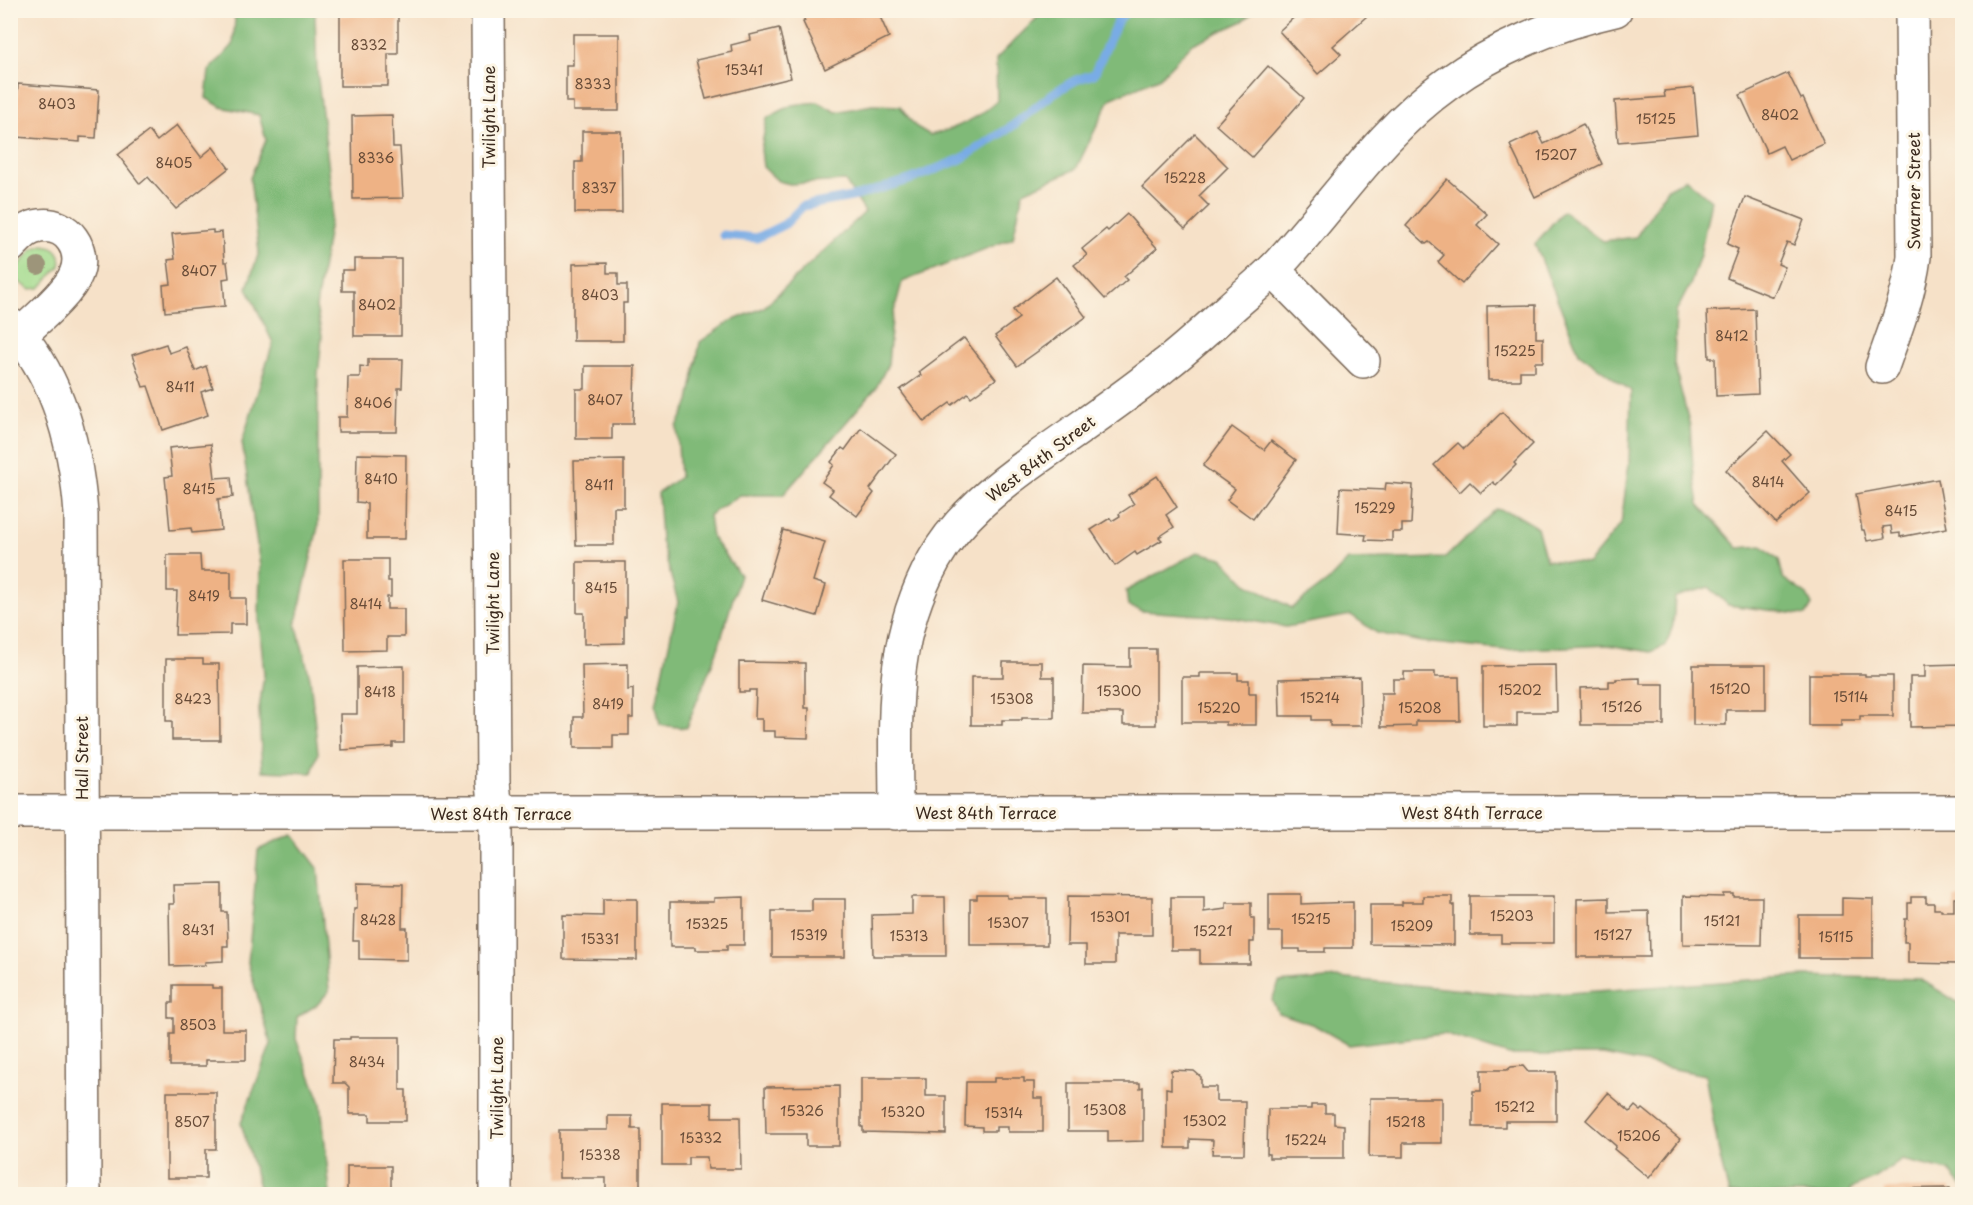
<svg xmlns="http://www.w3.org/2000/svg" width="1973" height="1205" viewBox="0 0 1973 1205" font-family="'Playpen Sans',sans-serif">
	<rect width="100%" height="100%" fill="#fcf5e5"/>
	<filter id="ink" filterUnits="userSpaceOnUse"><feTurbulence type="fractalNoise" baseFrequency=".0167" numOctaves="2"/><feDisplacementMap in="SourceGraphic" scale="12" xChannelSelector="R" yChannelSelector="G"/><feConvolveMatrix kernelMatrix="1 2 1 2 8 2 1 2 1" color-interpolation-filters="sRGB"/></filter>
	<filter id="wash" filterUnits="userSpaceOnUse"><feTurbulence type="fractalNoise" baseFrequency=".008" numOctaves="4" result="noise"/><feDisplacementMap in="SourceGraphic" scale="24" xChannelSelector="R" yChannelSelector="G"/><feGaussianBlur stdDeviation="1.35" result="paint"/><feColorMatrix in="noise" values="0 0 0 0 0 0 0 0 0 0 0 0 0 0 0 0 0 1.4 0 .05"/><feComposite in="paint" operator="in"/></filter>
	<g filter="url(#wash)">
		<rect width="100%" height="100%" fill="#f6e1c8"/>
		<!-- green -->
		<path fill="#a1da8c" stroke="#6e8255" stroke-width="1.5" d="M43 245C55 246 63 253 60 266L40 288 30 289 18 281 17 268 33 249Z"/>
		<!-- forest -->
		<g fill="#80ba78" stroke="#5e724b" stroke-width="1.5">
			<polygon points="231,11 317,11 315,15 317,71 333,203 316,307 322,336 318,375 318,527 296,623 310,678 318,753 312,773 262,771 259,710 264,674 259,619 260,566 242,442 273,343 247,288 259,252 250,178 266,140 259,115 221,107 206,98 209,71 233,45 235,19"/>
			<path d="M1044 11H1254L1243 21 1192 44 1160 77 1110 99 1076 169 1023 192 1013 238 902 282 892 319 888 364 876 388 783 495H740L709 515 712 538 740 575 718 649 686 728 660 725 656 705 678 602 661 540 658 493 680 477 677 427 689 402 700 342 729 322 763 308 865 212 845 181 790 184 778 181 763 167 761 149 767 118 792 105 818 102 836 112 872 105 900 106 915 126 930 135C955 129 978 119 997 101L996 59Z"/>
			<polygon points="1686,179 1711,200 1700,255 1691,283 1676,312 1674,364 1690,426 1693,467 1699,504 1738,548 1762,546 1779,560 1783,578 1807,595 1812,605 1806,615 1728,605 1709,587 1675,597 1673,625 1666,645 1651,652 1608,645 1503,650 1422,642 1377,633 1351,615 1286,627 1229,617 1142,611 1128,606 1126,591 1198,552 1222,558 1246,583 1292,608 1328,581 1348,560 1445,558 1496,509 1515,514 1537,527 1546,560 1588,564 1621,524 1629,463 1631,391 1579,353 1535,244 1563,211 1603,241 1636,237 1667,189"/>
			<polygon points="292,834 318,868 329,991 317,1005 297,1017 296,1039 321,1103 330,1194 261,1194 241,1123 271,1044 248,963 258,850"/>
			<polygon points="1804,976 1920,979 1962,1005 1962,1186 1949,1171 1902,1160 1874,1179 1850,1189 1849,1194 1729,1194 1720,1158 1705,1075 1603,1055 1509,1055 1444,1034 1349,1045 1314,1025 1278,1013 1272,1000 1279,983 1338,978 1527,996"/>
		</g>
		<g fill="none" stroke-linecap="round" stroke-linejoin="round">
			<!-- stream -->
			<polyline stroke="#79ace5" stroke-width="9" points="723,235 757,238 785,224 803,206 857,196 912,179 961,159 1011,127 1055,92 1076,80 1094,74 1118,20 1128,10"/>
		</g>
		<g id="blocks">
			<!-- building -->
			<g fill="#eeb285">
				<polygon points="813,10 877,10 889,37 825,69 803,22 805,21 802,15"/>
				<polygon points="1302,10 1362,10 1367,16 1333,46 1341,54 1318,74 1279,31"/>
				<polygon points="340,15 398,15 398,54 388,54 388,86 340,86"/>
				<polygon points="779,28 791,78 706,99 696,60 732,52 731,45 751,40 750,35"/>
				<polygon points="573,34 619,34 619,111 573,111 573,102 566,102 566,65 573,65"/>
				<polygon points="1268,66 1304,98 1252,157 1216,125"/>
				<polygon points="1788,73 1801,99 1803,98 1824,144 1789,160 1782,146 1767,153 1740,95"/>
				<polygon points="18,84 99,90 96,138 80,137 80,142 17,137 18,117 16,116"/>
				<polygon points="1694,88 1698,135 1618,142 1615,101 1665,97 1664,91"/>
				<polygon points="392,115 393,147 400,147 403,198 353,199 352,116"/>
				<polygon points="1583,124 1602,164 1535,197 1510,145 1538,132 1544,144"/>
				<polygon points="177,125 201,157 213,147 229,168 176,209 148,177 140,184 118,155 149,131 157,141"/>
				<polygon points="582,131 621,131 622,213 575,213 575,162 582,162"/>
				<polygon points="1195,134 1228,167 1199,196 1209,206 1185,229 1142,187"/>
				<polygon points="1447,179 1487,214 1477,225 1498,244 1462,284 1438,262 1444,255 1429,242 1426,244 1406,226"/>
				<polygon points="1745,197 1804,220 1794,245 1787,242 1778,264 1785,267 1773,297 1727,278 1738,249 1727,244"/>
				<polygon points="1127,214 1157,248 1124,277 1127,280 1105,299 1074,265 1087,255 1082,249 1106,229 1108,231"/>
				<polygon points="213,230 213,233 222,232 224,262 227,262 229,278 223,279 225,306 165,312 163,285 171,284 168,260 175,259 172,234"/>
				<polygon points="354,259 401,259 401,336 354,336 354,291 342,291 342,270 354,270"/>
				<polygon points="607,263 607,273 618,273 618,285 627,285 627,303 623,303 623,341 573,341 573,264"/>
				<polygon points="1056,277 1086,317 1017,366 995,336 1019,318 1013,310"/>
				<polygon points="1536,305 1536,338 1543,338 1543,362 1535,362 1535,371 1520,371 1520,380 1488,380 1487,306"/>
				<polygon points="1755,309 1758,394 1716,396 1715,358 1709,358 1707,311"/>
				<polygon points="964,338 996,379 971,397 968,393 952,405 950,403 924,422 900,390 921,375 919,372"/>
				<polygon points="166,344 169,353 186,347 195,371 206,366 213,388 201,392 208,415 163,430 148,386 143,387 132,355"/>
				<polygon points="368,359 403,359 402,388 398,388 397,432 338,432 338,417 347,417 348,377 360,377 360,366 368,367"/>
				<polygon points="585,366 635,366 633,424 612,424 612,439 576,439 576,389 585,389"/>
				<polygon points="1502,412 1533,444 1514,463 1516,465 1496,485 1493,482 1481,493 1470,482 1460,492 1434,465 1458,443 1464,449"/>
				<polygon points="1232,427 1264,450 1271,441 1296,460 1253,519 1227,500 1235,489 1203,466"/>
				<polygon points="861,428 896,454 870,489 874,493 857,516 829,495 833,490 822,482 834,465 831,462 842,448 845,450"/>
				<polygon points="1768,431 1790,454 1782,461 1810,493 1776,523 1726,470"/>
				<polygon points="211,444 215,478 231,477 233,497 218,499 221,530 192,533 191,528 170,530 165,477 172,476 169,448"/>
				<polygon points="357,454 406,455 405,539 367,539 367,503 356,502"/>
				<polygon points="624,460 624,507 614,507 614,545 576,545 574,461"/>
				<polygon points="1157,476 1177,507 1166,515 1174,527 1159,537 1162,540 1137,555 1135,552 1115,566 1091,530 1110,518 1112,521 1120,516 1119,514 1134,504 1128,495"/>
				<polygon points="1938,479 1947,528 1900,537 1900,533 1892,534 1891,526 1883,527 1885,538 1867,541 1864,530 1862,530 1856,494"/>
				<polygon points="1386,483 1413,485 1411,524 1402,524 1402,532 1392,532 1392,541 1365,540 1366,535 1338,533 1340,488 1385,490"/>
				<polygon points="783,530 825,542 813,581 826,585 817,616 762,600"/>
				<polygon points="167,555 200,555 201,571 231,571 231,598 246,598 246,624 230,624 230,634 175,635 177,591 167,591"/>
				<polygon points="344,559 388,559 388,581 391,581 391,597 387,597 387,609 404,609 404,637 387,637 387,650 345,651"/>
				<polygon points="577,562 626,562 626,617 624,617 624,643 584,644 584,613 577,613"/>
				<polygon points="1130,649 1156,649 1156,725 1123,725 1123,713 1082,713 1083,666 1130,667"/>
				<polygon points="166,659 203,659 203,664 219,664 220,740 172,740 172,721 166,721"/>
				<polygon points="739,662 805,663 805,708 809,708 808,738 775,737 775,731 762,731 762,719 755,719 756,690 749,690 749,692 739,692"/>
				<polygon points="1003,662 1042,662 1042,677 1054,677 1054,718 1022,718 1022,720 1002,720 1002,725 971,725 971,677 1003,677"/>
				<polygon points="628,664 628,690 633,689 633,718 629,718 629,735 613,735 613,748 574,748 574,717 583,717 582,665"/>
				<polygon points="1962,664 1962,726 1910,727 1910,677 1925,677 1925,665"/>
				<polygon points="1556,665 1557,712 1517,712 1517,726 1483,726 1483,666"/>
				<polygon points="1693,665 1766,665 1766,710 1726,710 1726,725 1693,725"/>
				<polygon points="404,666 404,743 393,743 393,747 341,750 340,714 357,714 357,667"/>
				<polygon points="1404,672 1435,672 1435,677 1459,677 1460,721 1416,721 1416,726 1381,727 1381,693 1393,693 1393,679 1404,679"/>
				<polygon points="1200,673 1238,673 1238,680 1249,680 1249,693 1256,693 1256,725 1226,725 1226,722 1182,722 1182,677 1200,677"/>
				<polygon points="1809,674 1865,674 1865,676 1893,676 1893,716 1860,716 1860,720 1841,720 1841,726 1809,726"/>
				<polygon points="1360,677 1361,726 1330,726 1330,720 1312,720 1312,716 1280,716 1279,679"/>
				<polygon points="1640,678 1640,684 1664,684 1664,725 1581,725 1580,688 1609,687 1609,681 1616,681 1616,679"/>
				<polygon points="357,883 403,884 402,928 407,928 407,960 359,959 359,941 353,941 354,909 357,909"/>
				<polygon points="222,884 222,912 227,912 228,946 223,946 223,961 205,962 205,965 170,966 169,904 174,904 173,885"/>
				<polygon points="1269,894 1301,894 1301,904 1353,902 1353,948 1325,948 1325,952 1300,952 1300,949 1283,949 1283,932 1269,932"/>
				<polygon points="1724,894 1734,894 1734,897 1762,897 1761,945 1683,944 1683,896 1724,897"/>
				<polygon points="977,895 1007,895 1007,898 1047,898 1047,945 970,945 970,899 977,899"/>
				<polygon points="1068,896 1152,897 1152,935 1115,935 1115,964 1086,964 1086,945 1067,945"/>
				<polygon points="1423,896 1452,896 1452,905 1454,905 1454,945 1370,944 1370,905 1402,905 1402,902 1423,902"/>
				<polygon points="1470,896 1554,896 1554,943 1501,943 1501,935 1470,935"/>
				<polygon points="744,897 744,945 727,945 727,950 696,950 696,947 670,947 670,902 714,902 714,898"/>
				<polygon points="912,897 945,897 946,956 873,956 872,915 912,914"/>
				<polygon points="1171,897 1204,897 1204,912 1226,909 1226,903 1251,903 1251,918 1254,918 1254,942 1250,942 1250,964 1200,964 1200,950 1171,950"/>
				<polygon points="1911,897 1926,897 1926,903 1934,903 1934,909 1941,909 1941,911 1954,911 1954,898 1962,898 1962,950 1959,950 1958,964 1908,963 1908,942 1904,942 1905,919 1908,919 1908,903 1911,903"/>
				<polygon points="1609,898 1609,912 1649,911 1650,957 1577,957 1577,899"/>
				<polygon points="1842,898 1873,899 1873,958 1799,958 1799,915 1842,915"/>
				<polygon points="603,899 637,899 637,960 563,959 563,915 603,916"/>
				<polygon points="812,899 845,899 845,957 772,957 772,911 812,911"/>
				<polygon points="173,985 212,985 212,988 222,988 222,1030 246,1030 246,1060 206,1060 206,1066 170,1066 170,1034 174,1034 174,1018 169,1018 169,1003 173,1003"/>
				<polygon points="350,1037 400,1037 400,1090 406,1090 406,1121 370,1121 370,1114 349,1114 349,1087 345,1083 333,1083 334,1039 350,1039"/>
				<polygon points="1523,1066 1528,1072 1556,1072 1556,1121 1505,1121 1505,1127 1473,1127 1473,1091 1481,1091 1481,1070 1507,1070 1511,1067"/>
				<polygon points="1171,1070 1194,1071 1201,1077 1201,1087 1216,1087 1216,1101 1245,1101 1244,1154 1212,1154 1213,1140 1190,1139 1190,1148 1166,1148 1166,1088 1171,1089"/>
				<polygon points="861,1078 926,1078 926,1096 946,1096 946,1134 863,1132 863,1127 861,1127"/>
				<polygon points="994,1078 1024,1078 1024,1082 1034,1082 1034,1098 1043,1098 1043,1132 1008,1132 1008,1127 996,1127 996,1131 982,1131 982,1127 965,1126 966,1082 994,1082"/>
				<polygon points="1068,1083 1140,1083 1140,1088 1143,1087 1143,1141 1108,1142 1108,1131 1068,1131"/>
				<polygon points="839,1086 839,1146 806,1146 806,1134 766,1134 765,1087"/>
				<polygon points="167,1092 216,1092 216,1149 206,1149 206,1178 167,1178"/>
				<polygon points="1608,1093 1630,1112 1635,1106 1641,1111 1643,1109 1680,1139 1649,1178 1614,1149 1616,1146 1586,1120"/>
				<polygon points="1370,1098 1442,1098 1442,1143 1403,1143 1403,1157 1369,1157"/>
				<polygon points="662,1103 712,1103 712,1117 740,1117 741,1169 708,1169 707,1157 688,1157 688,1165 662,1165"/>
				<polygon points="1311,1105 1325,1105 1325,1113 1334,1113 1334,1124 1344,1125 1344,1158 1269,1158 1269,1154 1267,1154 1268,1109 1311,1109"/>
				<polygon points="608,1116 632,1116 632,1129 640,1129 640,1190 606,1190 606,1178 559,1178 559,1130 608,1130"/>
				<rect x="347" y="1166" width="44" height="28"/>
				<polygon points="1950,1188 1950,1194 1884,1194 1884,1189"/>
			</g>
		</g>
	</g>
	<g filter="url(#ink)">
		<use href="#blocks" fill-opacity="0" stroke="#7c6a5a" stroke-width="1.5"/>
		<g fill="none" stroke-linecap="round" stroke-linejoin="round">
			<defs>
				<g id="minor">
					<polyline points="488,10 493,782 496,813 496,1194"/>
					<path d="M10 246C19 237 27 227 40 226 68 222 86 250 76 274 69 293 36 320 20 335"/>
					<polyline points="1273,270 1363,361"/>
					<path d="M10 325C59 375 76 447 81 514L84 1194"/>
					<path d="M1882 367C1895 330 1909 296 1914 257L1912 10"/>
					<polyline points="10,812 1962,812"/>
					<path d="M896 813C896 721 888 643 934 560 959 516 1000 484 1040 456 1082 426 1126 397 1166 364 1187 348 1207 329 1227 311 1242 297 1259 284 1274 269 1332 208 1378 133 1447 84 1495 49 1556 23 1615 10"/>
				</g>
			</defs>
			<!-- minor casing -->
			<use href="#minor" stroke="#7c6a5a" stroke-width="36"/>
			<!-- minor -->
			<use href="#minor" stroke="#fff" stroke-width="33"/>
		</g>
		<!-- trees -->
		<circle fill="#9d957a" cx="38" cy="266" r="9"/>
	</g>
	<g text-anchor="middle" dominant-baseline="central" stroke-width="6" stroke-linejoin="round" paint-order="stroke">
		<!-- number labels -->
		<g font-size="14" fill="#684c38">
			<text x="369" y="44">8332</text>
			<text x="744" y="69">15341</text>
			<text x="593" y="83">8333</text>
			<text x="57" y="103">8403</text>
			<text x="1780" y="114">8402</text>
			<text x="1656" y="118">15125</text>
			<text x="1556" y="154">15207</text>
			<text x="376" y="157">8336</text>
			<text x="174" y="162">8405</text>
			<text x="1185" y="177">15228</text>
			<text x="599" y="187">8337</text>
			<text x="199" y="270">8407</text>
			<text x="600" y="294">8403</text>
			<text x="377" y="304">8402</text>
			<text x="1732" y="335">8412</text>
			<text x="1515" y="350">15225</text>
			<text x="180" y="386">8411</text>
			<text x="605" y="399">8407</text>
			<text x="373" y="402">8406</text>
			<text x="381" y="478">8410</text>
			<text x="1768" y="481">8414</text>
			<text x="599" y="484">8411</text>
			<text x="199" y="488">8415</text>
			<text x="1375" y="507">15229</text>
			<text x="1901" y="510">8415</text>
			<text x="601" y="587">8415</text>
			<text x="204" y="595">8419</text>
			<text x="366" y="603">8414</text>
			<text x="1730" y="688">15120</text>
			<text x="1520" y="689">15202</text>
			<text x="1119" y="690">15300</text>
			<text x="380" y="691">8418</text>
			<text x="1851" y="696">15114</text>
			<text x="1320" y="697">15214</text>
			<text x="193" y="698">8423</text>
			<text x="1012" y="698">15308</text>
			<text x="608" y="703">8419</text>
			<text x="1622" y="706">15126</text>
			<text x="1219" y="707">15220</text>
			<text x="1420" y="707">15208</text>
			<text x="1512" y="915">15203</text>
			<text x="1110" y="916">15301</text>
			<text x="1311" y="918">15215</text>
			<text x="378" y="919">8428</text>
			<text x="1722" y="920">15121</text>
			<text x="1008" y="922">15307</text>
			<text x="707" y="923">15325</text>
			<text x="1412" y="925">15209</text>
			<text x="198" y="929">8431</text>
			<text x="1213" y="930">15221</text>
			<text x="809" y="934">15319</text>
			<text x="1613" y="934">15127</text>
			<text x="909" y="935">15313</text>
			<text x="1836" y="936">15115</text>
			<text x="600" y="938">15331</text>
			<text x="198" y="1024">8503</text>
			<text x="367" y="1061">8434</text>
			<text x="1515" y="1106">15212</text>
			<text x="1105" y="1109">15308</text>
			<text x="802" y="1110">15326</text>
			<text x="903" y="1111">15320</text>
			<text x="1004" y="1112">15314</text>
			<text x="1205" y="1120">15302</text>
			<text x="192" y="1121">8507</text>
			<text x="1406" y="1121">15218</text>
			<text x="1639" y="1135">15206</text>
			<text x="701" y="1137">15332</text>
			<text x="1306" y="1139">15224</text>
			<text x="600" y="1154">15338</text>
		</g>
		<!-- street labels -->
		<g font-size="16" fill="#3b2a1e" stroke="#fcf5e5">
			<text transform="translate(488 117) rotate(-90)">Twilight Lane</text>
			<text transform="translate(1913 191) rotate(-90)">Swarner Street</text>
			<text transform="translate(1040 458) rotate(-37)">West 84th Street</text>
			<text transform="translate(492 603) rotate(-90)">Twilight Lane</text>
			<text transform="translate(81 758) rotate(-90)">Hall Street</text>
			<text x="986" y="812">West 84th Terrace</text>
			<text x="1472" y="812">West 84th Terrace</text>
			<text x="501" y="813">West 84th Terrace</text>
			<text transform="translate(496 1088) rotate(-90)">Twilight Lane</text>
		</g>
	</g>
	<!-- margin -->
	<rect width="1973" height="1205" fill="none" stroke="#fcf5e5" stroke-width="36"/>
</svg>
